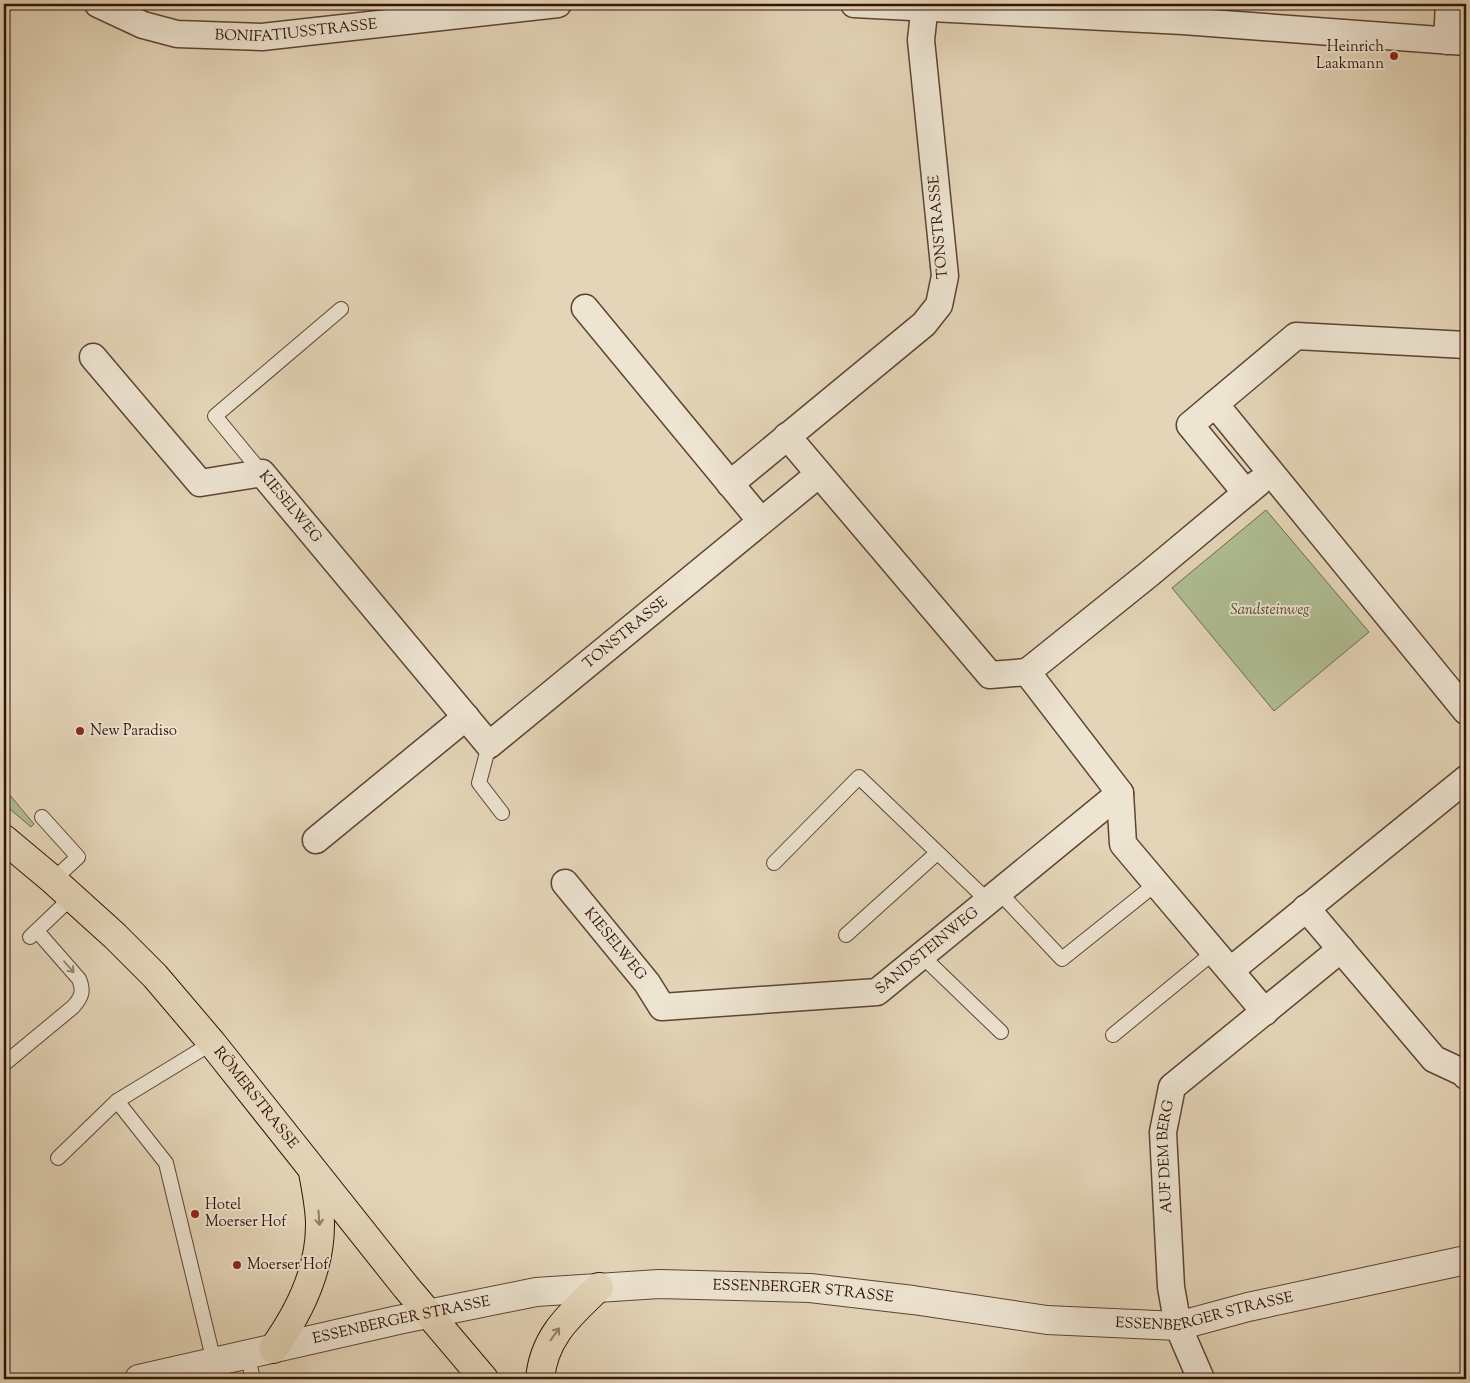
<svg xmlns="http://www.w3.org/2000/svg" width="1470" height="1383" viewBox="0 0 1470 1383" font-family="'Sorts Mill Goudy',serif">
	<rect width="100%" height="100%" fill="#e4d5b8"/>
	<filter id="stains"><feTurbulence type="fractalNoise" baseFrequency=".004" numOctaves="4"/><feColorMatrix values="0 0 0 0 .2 0 0 0 0 .09 0 0 0 0 .02 0 0 0 .5 -.17"/></filter>
	<radialGradient id="worn" r=".72"><stop offset=".6" stop-color="#630" stop-opacity="0"/><stop offset="1" stop-color="#630" stop-opacity=".3"/></radialGradient>
	<!-- green -->
	<g fill="#afbe93" stroke="#70684e">
		<polygon points="1266,510 1369,632 1274,711 1172,588"/>
		<polygon points="4,788 34,824 31,827 4,804"/>
	</g>
	<g fill="none" stroke-linecap="round" stroke-linejoin="round">
		<defs>
			<g id="service">
				<polyline points="262,473 215,416 341,309"/>
				<polyline points="489,745 479,783 502,813"/>
				<polyline points="42,817 78,857 53,880"/>
				<polyline points="774,863 859,777 988,901"/>
				<polyline points="999,892 1062,959 1157,883"/>
				<polyline points="846,935 937,853"/>
				<polyline points="30,937 72,897"/>
				<polyline points="921,955 1001,1032"/>
				<polyline points="1113,1035 1214,952"/>
				<path d="M4 1064 73 1007C82 997 84 991 79 979L37 931"/>
				<polyline points="117,1101 212,1043"/>
				<polyline points="58,1158 117,1101 166,1163 214,1362"/>
				<polyline points="247,1354 253,1379"/>
			</g>
			<g id="minor">
				<path id="s1" d="M98 4 143 25 177 34 262 37 558 4"/>
				<polyline points="854,4 1183,21 1466,42"/>
				<polyline points="1447,41 1449,4"/>
				<polyline points="585,308 761,521"/>
				<path id="s2" d="M93 357 200 483 262 473 489 745 819 474"/>
				<polyline points="1215,404 1466,711"/>
				<polyline points="787,436 990,675 1027,672"/>
				<polyline points="730,484 924,324 939,305 945,276 921,40 925,4"/>
				<polyline points="1246,493 1190,425 1296,336 1466,345"/>
				<polyline points="1027,672 1120,793 1123,844 1265,1012"/>
				<polyline points="1027,672 1149,574 1258,483"/>
				<polyline points="316,840 466,717"/>
				<path id="s3" d="M565 883 647 983 662 1007 877 992 1120 793"/>
				<polyline points="1306,908 1434,1059 1464,1073 1466,1076"/>
				<polyline points="1231,970 1466,779"/>
				<path id="s4" d="M1201 1379 1178 1326 1171 1287 1163 1132 1172 1087 1341 949"/>
			</g>
			<g id="tertiary">
				<path id="s5" d="M139 1379 398 1320 536 1292 659 1284 810 1288 913 1300 1047 1320 1178 1326 1248 1307 1466 1260"/>
			</g>
			<g id="primary">
				<path id="s6" d="M4 839 53 880 115 936 155 976 212 1043 406 1287 484 1379"/>
				<path d="M273 1349C299 1313 320 1270 320 1225 320 1207 316 1189 313 1172"/>
				<path d="M540 1379C544 1336 570 1315 599 1287"/>
			</g>
		</defs>
		<!-- service casing -->
		<use href="#service" stroke="#5e4434" stroke-width="16"/>
		<!-- minor casing -->
		<use href="#minor" stroke="#5e4434" stroke-width="29"/>
		<!-- tertiary casing -->
		<use href="#tertiary" stroke="#5e4434" stroke-width="30"/>
		<!-- primary casing -->
		<use href="#primary" stroke="#311308" stroke-width="30"/>
		<!-- service -->
		<use href="#service" stroke="#ede4d1" stroke-width="14"/>
		<!-- minor -->
		<use href="#minor" stroke="#ede4d1" stroke-width="26"/>
		<!-- tertiary -->
		<use href="#tertiary" stroke="#ede4d1" stroke-width="28"/>
		<!-- primary -->
		<use href="#primary" stroke="#e4d5b8" stroke-width="28"/>
	</g>
	<!-- one-way arrows -->
	<defs><path id="oneway-shaft" d="M-6 0H5M1.5-3L5.5 0L1.5 3" fill="none" stroke-width="1.6" stroke-linecap="round" stroke-linejoin="round" transform="scale(1.25)"/></defs>
	<use stroke="#988677" href="#oneway-shaft" transform="translate(69 967) rotate(49)"/>
	<g stroke="#937e69">
		<use href="#oneway-shaft" transform="translate(319 1218) rotate(86)"/>
		<use href="#oneway-shaft" transform="translate(555 1334) rotate(-55)"/>
	</g>
	<!-- markers -->
	<g fill="#8f2418" stroke="#ede4d1" stroke-width="2">
		<circle cx="1394" cy="56" r="5"/>
		<circle cx="80" cy="731" r="5"/>
		<circle cx="195" cy="1214" r="5"/>
		<circle cx="237" cy="1265" r="5"/>
	</g>
	<g text-anchor="middle" dominant-baseline="central" stroke-width="4" stroke-linejoin="round" paint-order="stroke">
		<!-- street labels -->
		<g font-size="15" fill="#311308" stroke="#ede4d1">
			<text stroke="none"><textPath href="#s1" startOffset="204">BONIFATIUSSTRASSE</textPath></text>
			<text transform="translate(939 227) rotate(-95)">TONSTRASSE</text>
			<text stroke="none"><textPath href="#s2" startOffset="272">KIESELWEG</textPath></text>
			<text stroke="none"><textPath href="#s2" startOffset="759">TONSTRASSE</textPath></text>
			<text stroke="none"><textPath href="#s3" startOffset="79">KIESELWEG</textPath></text>
			<text stroke="none"><textPath href="#s3" startOffset="438">SANDSTEINWEG</textPath></text>
			<text stroke="none"><textPath href="#s6" startOffset="362">RÖMERSTRASSE</textPath></text>
			<text stroke="none"><textPath href="#s4" startOffset="228">AUF DEM BERG</textPath></text>
			<text stroke="none"><textPath href="#s5" startOffset="674">ESSENBERGER STRASSE</textPath></text>
			<text stroke="none"><textPath href="#s5" startOffset="1079">ESSENBERGER STRASSE</textPath></text>
			<text stroke="none"><textPath href="#s5" startOffset="269">ESSENBERGER STRASSE</textPath></text>
		</g>
		<!-- poi labels -->
		<g font-size="15" fill="#311308" stroke="#ede4d1" text-anchor="start">
			<text x="1384" y="47" text-anchor="end">Heinrich<tspan x="1384" dy="17">Laakmann</tspan></text>
			<text x="90" y="731">New Paradiso</text>
			<text x="205" y="1205">Hotel<tspan x="205" dy="17">Moerser Hof</tspan></text>
			<text x="247" y="1265">Moerser Hof</text>
		</g>
		<!-- park labels -->
		<g font-size="15" font-style="italic" fill="#574632" stroke="#ede4d1">
			<text x="1270" y="610">Sandsteinweg</text>
		</g>
	</g>
	<!-- margin -->
	<rect width="1470" height="1383" fill="none" stroke="#e4d5b8" stroke-width="20"/>
	<rect x="5" y="5" width="1460" height="1373" fill="none" stroke="#311308" stroke-width="2.5"/>
	<rect x="10" y="10" width="1450" height="1363" fill="none" stroke="#311308"/>
	<rect width="100%" height="100%" filter="url(#stains)"/>
	<rect width="100%" height="100%" fill="url(#worn)"/>
</svg>
